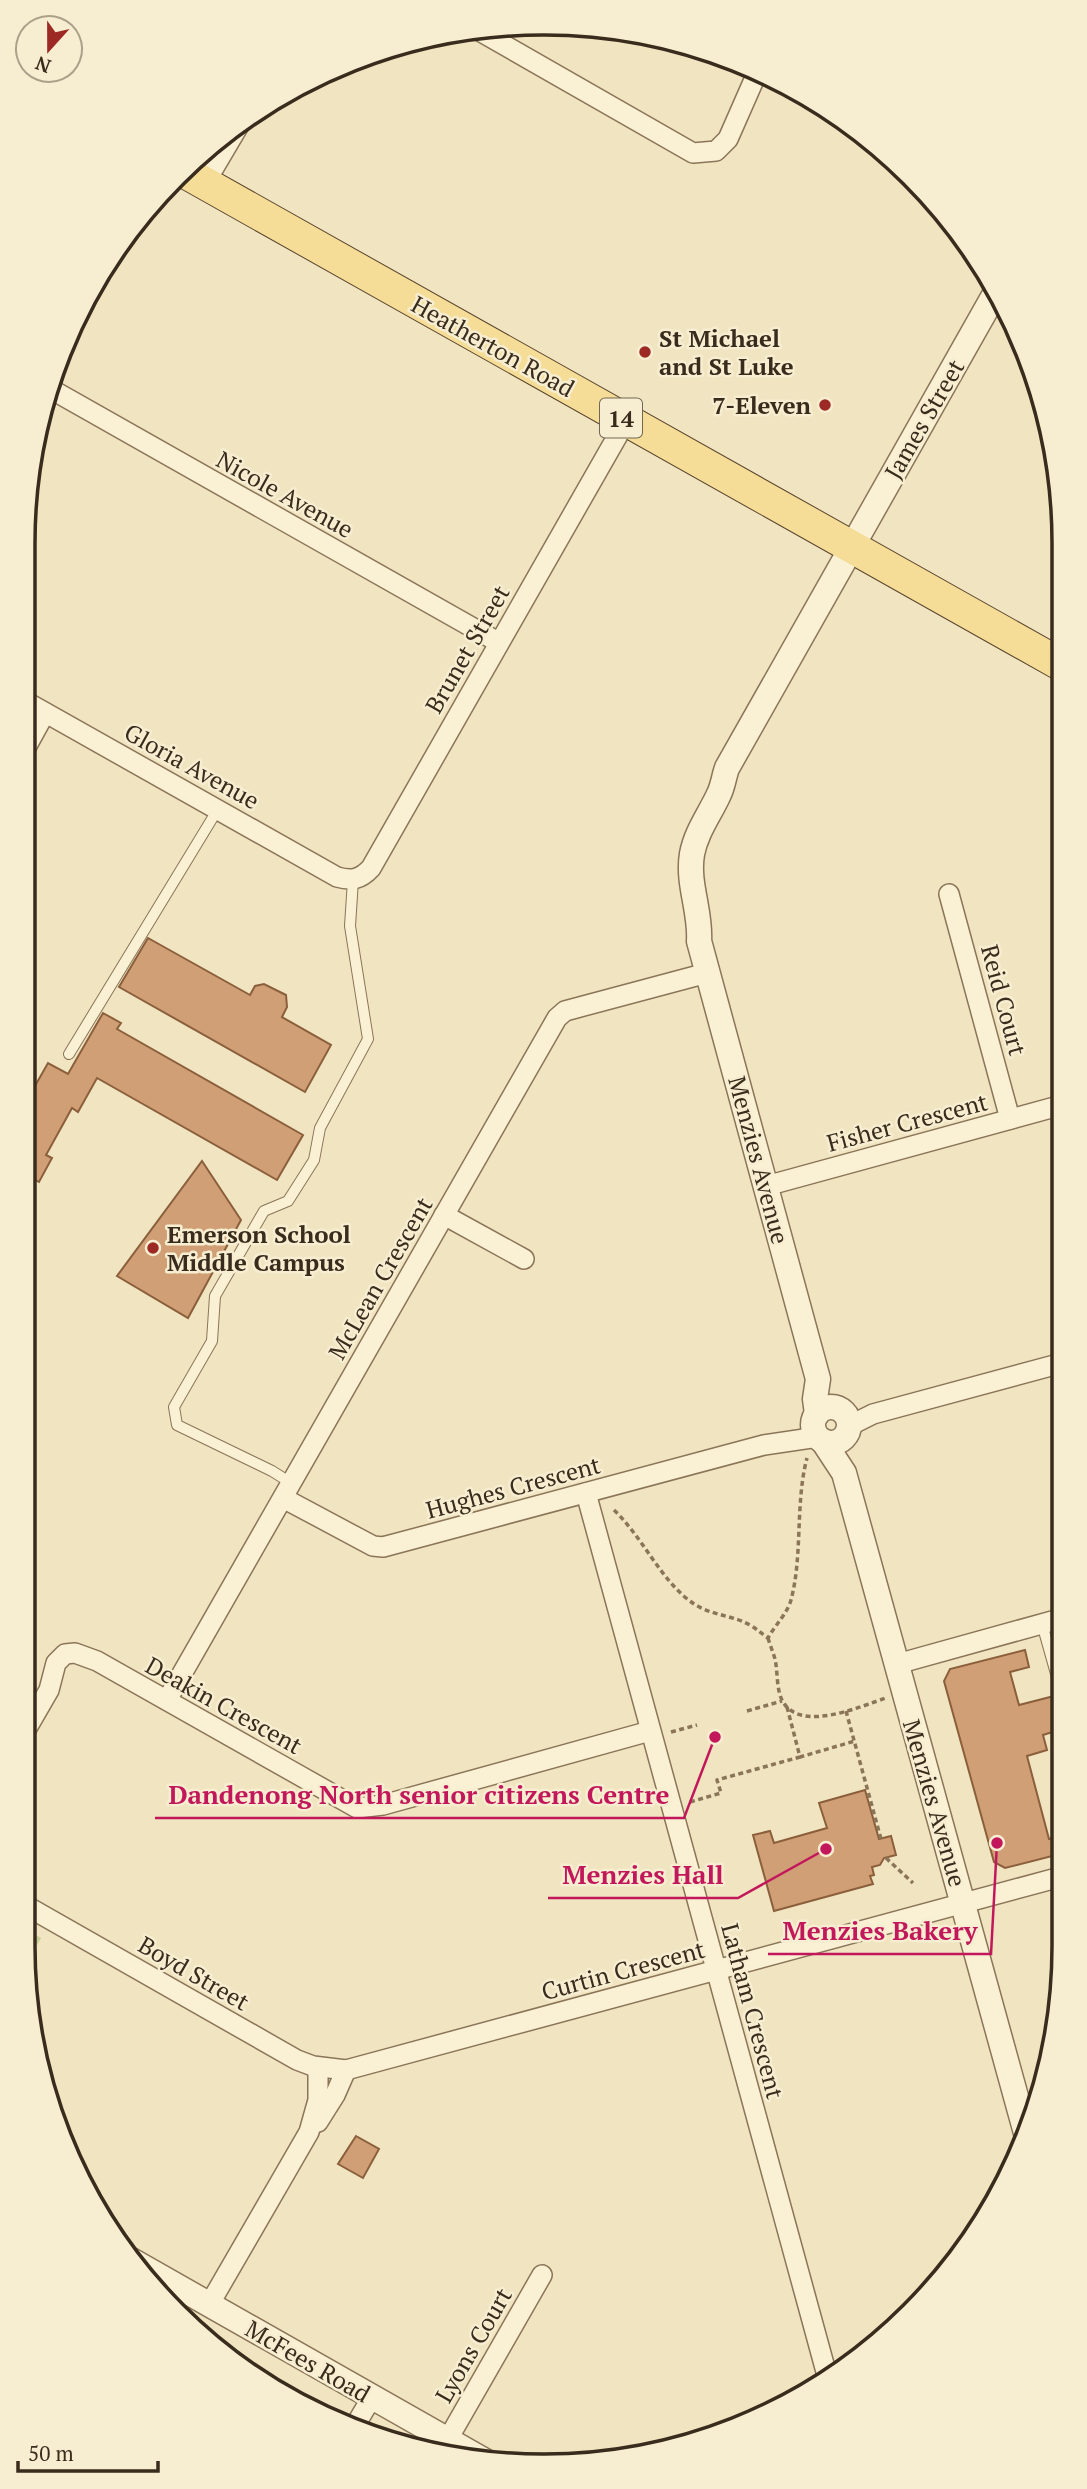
<svg xmlns="http://www.w3.org/2000/svg" width="1087" height="2489" viewBox="0 0 1087 2489" font-family="'PT Serif',serif">
	<rect width="100%" height="100%" fill="#f0e4c1"/>
	<!-- green -->
	<polygon fill="#c6cf95" points="23,1928 41,1938 26,1964"/>
	<!-- building -->
	<g fill="#d09f75" stroke="#8b5f3c" stroke-width="2">
		<polygon points="148,938 250,995 255,986 264,984 286,995 287,1007 282,1017 331,1045 305,1092 119,987"/>
		<polygon points="103,1013 121,1023 117,1029 303,1135 277,1180 97,1078 78,1112 72,1108 46,1155 52,1158 39,1182 23,1173 23,1107 48,1063 68,1074"/>
		<polygon points="202,1161 241,1220 188,1318 117,1276"/>
		<polygon points="1025,1650 1029,1667 1010,1672 1019,1705 1054,1696 1062,1729 1043,1735 1047,1750 1027,1756 1049,1839 1064,1835 1064,1853 1005,1868 994,1862 944,1681 950,1669"/>
		<polygon points="865,1790 879,1839 891,1836 896,1855 884,1858 880,1865 872,1867 874,1875 870,1876 873,1884 774,1911 753,1835 770,1831 774,1843 827,1828 819,1803"/>
		<polygon points="356,2136 379,2149 363,2178 338,2164"/>
	</g>
	<g fill="none" stroke-linecap="round" stroke-linejoin="round">
		<defs>
			<g id="service">
				<polyline points="69,1054 218,809"/>
				<polyline points="291,1483 272,1471 177,1425 174,1407 212,1341 215,1296 264,1211 288,1201 314,1160 320,1128 368,1039 350,926 353,880"/>
				<polyline points="1042,1624 1064,1702"/>
			</g>
			<g id="minor">
				<polyline points="476,29 693,153 716,151 728,139 757,73"/>
				<polyline points="205,183 241,122"/>
				<polyline points="49,388 498,642"/>
				<path d="M23 700 337 877C351 881 360 880 371 868L626 421"/>
				<polyline points="23,753 45,713"/>
				<polyline points="949,894 1010,1119"/>
				<polyline points="766,1186 1062,1105"/>
				<polyline points="444,1215 524,1259"/>
				<polyline points="849,1426 873,1414 1062,1363"/>
				<polyline points="586,1493 828,2379"/>
				<polyline points="283,1498 373,1546 383,1547 764,1445 818,1437"/>
				<polyline points="897,1664 1063,1618"/>
				<polyline points="167,1700 557,1018 565,1011 707,973"/>
				<polyline points="23,1735 49,1690 56,1663 65,1654 75,1653 97,1661 357,1808 383,1805 650,1731"/>
				<polyline points="23,1904 297,2060 313,2066 346,2070 1064,1876"/>
				<polyline points="318,2122 335,2095 346,2070"/>
				<polyline points="209,2305 309,2132 318,2100 318,2067"/>
				<polyline points="356,2424 372,2397"/>
				<polyline points="448,2439 542,2275"/>
			</g>
			<g id="tertiary">
				<circle cx="831" cy="1425" r="18"/>
				<path d="M817 1414 815 1399 818 1379 699 941C701 911 687 884 692 854 696 832 710 814 719 794 723 786 724 776 727 768L996 292"/>
				<polyline points="823,1441 844,1473 1026,2133"/>
				<polyline points="131,2260 485,2461"/>
			</g>
			<polyline id="primary" points="183,171 1060,664"/>
		</defs>
		<!-- service casing -->
		<use href="#service" stroke="#8b7558" stroke-width="12"/>
		<!-- minor casing -->
		<use href="#minor" stroke="#8b7558" stroke-width="22"/>
		<!-- tertiary casing -->
		<use href="#tertiary" stroke="#8b7558" stroke-width="27"/>
		<!-- primary casing -->
		<use href="#primary" stroke="#58432c" stroke-width="34"/>
		<!-- path -->
		<g stroke="#8b7558" stroke-width="3.5" stroke-dasharray="5 3.5" stroke-linecap="butt">
			<path d="M614 1510C642 1537 657 1573 686 1598 709 1617 728 1613 750 1625 757 1629 762 1634 768 1638 775 1625 787 1614 791 1600 803 1555 795 1503 807 1458"/>
			<path d="M768 1638C770 1645 773 1652 775 1659 778 1672 776 1690 783 1702 802 1733 861 1706 886 1698"/>
			<polyline points="787,1707 800,1757 855,1741"/>
			<polyline points="747,1711 782,1701"/>
			<polyline points="846,1711 881,1839"/>
			<polyline points="671,1732 697,1725"/>
			<polyline points="690,1802 721,1793 717,1780 800,1757"/>
			<polyline points="886,1858 913,1883"/>
		</g>
		<!-- service -->
		<use href="#service" stroke="#faf1d5" stroke-width="10"/>
		<!-- minor -->
		<use href="#minor" stroke="#faf1d5" stroke-width="19"/>
		<!-- tertiary -->
		<use href="#tertiary" stroke="#faf1d5" stroke-width="24"/>
		<!-- primary -->
		<use href="#primary" stroke="#f5dc97" stroke-width="32"/>
	</g>
	<!-- markers -->
	<g fill="#9d2925" stroke="#f7eed1" stroke-width="2.5">
		<circle cx="645" cy="352" r="7"/>
		<circle cx="825" cy="405" r="7"/>
		<circle cx="153" cy="1248" r="7"/>
	</g>
	<g text-anchor="middle" dominant-baseline="central" stroke-width="5" stroke-linejoin="round" paint-order="stroke">
		<!-- shield labels -->
		<rect fill="#f7eed1" stroke="#736653" stroke-width="2" x="600" y="398.5" width="42" height="39" rx="5"/>
		<g font-size="23" font-weight="bold" fill="#3a2c1d">
			<text x="621" y="418">14</text>
		</g>
		<!-- poi labels -->
		<g font-size="24" font-weight="bold" fill="#3a2c1d" stroke="#f7eed1" text-anchor="start">
			<text x="659" y="338">St Michael<tspan x="659" dy="28">and St Luke</tspan></text>
			<text x="811" y="405" text-anchor="end">7-Eleven</text>
			<text x="167" y="1234">Emerson School<tspan x="167" dy="28">Middle Campus</tspan></text>
		</g>
		<!-- street labels -->
		<g font-size="24" fill="#3a2c1d" stroke="#f7eed1">
			<text transform="translate(493 346) rotate(29)">Heatherton Road</text>
			<text transform="translate(924 419) rotate(-60)">James Street</text>
			<text transform="translate(285 494) rotate(29)">Nicole Avenue</text>
			<text transform="translate(467 649) rotate(-60)">Brunet Street</text>
			<text transform="translate(192 766) rotate(29)">Gloria Avenue</text>
			<text transform="translate(1004 1000) rotate(75)">Reid Court</text>
			<text transform="translate(907 1122) rotate(-15)">Fisher Crescent</text>
			<text transform="translate(759 1160) rotate(75)">Menzies Avenue</text>
			<text transform="translate(380 1278) rotate(-60)">McLean Crescent</text>
			<text transform="translate(513 1487) rotate(-15)">Hughes Crescent</text>
			<text transform="translate(224 1705) rotate(29)">Deakin Crescent</text>
			<text transform="translate(935 1803) rotate(74)">Menzies Avenue</text>
			<text transform="translate(623 1970) rotate(-15)">Curtin Crescent</text>
			<text transform="translate(194 1973) rotate(30)">Boyd Street</text>
			<text transform="translate(753 2011) rotate(75)">Latham Crescent</text>
			<text transform="translate(473 2345) rotate(-60)">Lyons Court</text>
			<text transform="translate(308 2361) rotate(30)">McFees Road</text>
		</g>
	</g>
	<!-- crop -->
	<path d="M0 0H1087V2489H0ZM543 35H544A508 508 0 0 1 1052 543V1946A508 508 0 0 1 544 2454H543A508 508 0 0 1 35 1946V543A508 508 0 0 1 543 35Z" fill="#f7eed1" fill-rule="evenodd"/>
	<path fill="none" stroke="#3a2c1d" stroke-width="3.5" d="M543 35H544A508 508 0 0 1 1052 543V1946A508 508 0 0 1 544 2454H543A508 508 0 0 1 35 1946V543A508 508 0 0 1 543 35Z"/>
	<!-- callouts -->
	<path fill="none" stroke="#c2185b" stroke-width="2.5" d="M715 1737L684 1818H155M826 1849L738 1898H548M997 1843L991 1954H768"/>
	<g fill="#c2185b" stroke="#f7eed1" stroke-width="2.5">
		<circle cx="715" cy="1737" r="7"/>
		<circle cx="826" cy="1849" r="7"/>
		<circle cx="997" cy="1843" r="7"/>
	</g>
	<g font-size="26" text-anchor="middle" font-weight="bold" fill="#c2185b" stroke="#f7eed1" stroke-width="5" stroke-linejoin="round" paint-order="stroke">
		<text x="419" y="1804">Dandenong North senior citizens Centre</text>
		<text x="643" y="1884">Menzies Hall</text>
		<text x="880" y="1940">Menzies Bakery</text>
	</g>
	<!-- north arrow -->
	<g transform="translate(49 49) rotate(201)"><circle r="33" fill="#f7eed1" stroke="#aba089" stroke-width="2"/>
	<path d="M0-5L12 26L0 18L-12 26Z" fill="#9d2925"/>
	<text y="-10" font-size="19" font-weight="bold" text-anchor="middle" fill="#3a2c1d">N</text>
	</g>
	<!-- scale -->
	<path d="M18 2461v10h140v-10" fill="none" stroke="#3a2c1d" stroke-width="3.5"/>
	<text x="28" y="2461" font-size="21" fill="#3a2c1d" stroke="#f7eed1" stroke-width="5" paint-order="stroke">50 m</text>
</svg>
